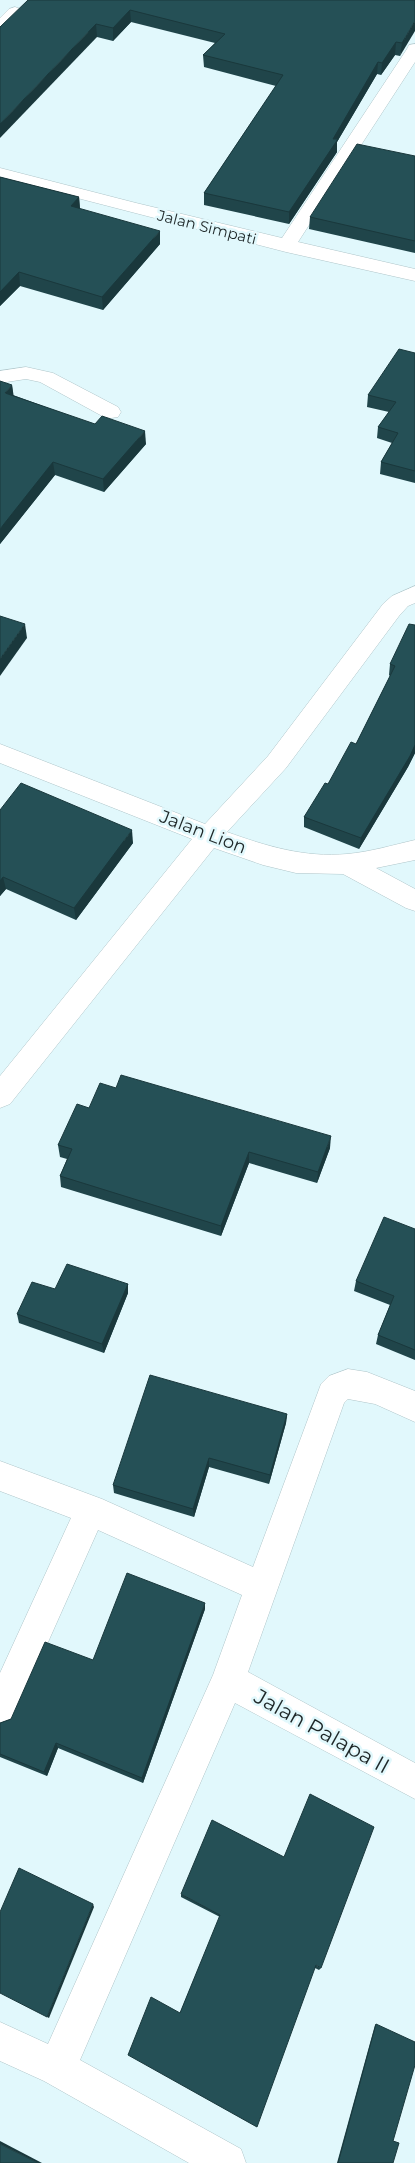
<svg xmlns="http://www.w3.org/2000/svg" width="415" height="2163" viewBox="0 0 415 2163" font-family="Montserrat,sans-serif">
	<rect width="100%" height="100%" fill="#e1f8fc"/>
	<g fill="none" stroke-linecap="round" stroke-linejoin="round">
		<defs>
			<g id="minor">
				<polygon points="15,7 21,9 23,12 6,31 0,33 0,18 9,9"/>
				<polygon points="415,44 415,62 298,242 415,269 415,281 286,252 0,178 0,168 136,203 282,238 407,49 409,45"/>
				<polygon points="26,367 53,373 118,407 121,412 118,417 111,418 104,417 40,382 26,379 0,383 0,371"/>
				<path d="M415 586V603L408 606 399 616 286 768 227 832C266 846 305 858 347 854 370 852 393 845 415 840V860L376 868 415 889V911L406 908 343 874 296 873 263 865 214 848 10 1104 0 1108V1076L192 839 0 763V744L205 824 268 756 383 604 392 596Z"/>
				<polygon points="348,1369 367,1372 415,1391 415,1422 375,1404 348,1399 344,1403 248,1672 415,1763 415,1799 235,1703 80,2060 241,2149 246,2163 189,2163 44,2081 0,2061 0,2022 48,2044 213,1675 242,1595 98,1530 12,1723 0,1728 0,1673 71,1518 0,1491 0,1461 102,1499 253,1567 321,1384 329,1376"/>
			</g>
		</defs>
		<!-- minor casing -->
		<use href="#minor" stroke="#afc5c9" stroke-width="1"/>
		<!-- minor -->
		<use href="#minor" fill="#fff" fill-rule="evenodd"/>
	</g>
	<!-- wall -->
	<g fill="#20454a">
		<polygon points="28,0 415,0 400,56 395,55 381,75 377,74 337,142 337,152 289,224 204,205 204,193 276,86 204,67 203,55 215,43 131,22 113,41 97,37"/>
		<polygon points="415,156 415,253 309,229 310,217"/>
		<polygon points="0,177 79,197 80,209 160,244 103,310 20,286 0,306"/>
		<polygon points="415,353 415,483 380,474 381,462 392,443 377,438 378,427 389,412 367,407 368,395"/>
		<polygon points="12,385 13,395 146,444 104,492 55,475 0,544"/>
		<polygon points="415,625 415,753 408,767 359,849 304,827 304,817 328,784 356,744 390,676 389,675 390,664"/>
		<polygon points="0,810 133,843 76,920 6,889 0,896"/>
		<polygon points="116,1088 330,1148 317,1183 249,1163 221,1236 61,1187 60,1176 67,1159 60,1157 58,1145 89,1108"/>
		<polygon points="415,1229 415,1360 376,1344 378,1335 390,1305 354,1291 356,1281"/>
		<polygon points="128,1284 128,1293 104,1353 19,1323 17,1314 55,1289"/>
		<polygon points="287,1414 286,1423 269,1484 209,1467 194,1517 114,1493 113,1485"/>
		<polygon points="205,1609 143,1783 58,1748 47,1776 0,1757 0,1723 11,1719 93,1660"/>
		<polygon points="181,1894 321,1968 319,1970 315,1968 180,2013 220,1917 181,1897"/>
		<polygon points="376,2024 393,2141 393,2163 337,2163 375,2025"/>
	</g>
	<!-- shaded-wall -->
	<g fill="#1a383c">
		<polygon points="130,10 131,22 113,41 113,28"/>
		<polygon points="415,21 415,31 400,56 402,43"/>
		<polygon points="96,24 97,37 0,138 0,124"/>
		<polygon points="396,42 395,55 381,75 382,63"/>
		<polygon points="378,62 377,74 337,142 337,152 289,224 289,212"/>
		<polygon points="79,197 80,210 71,206"/>
		<polygon points="160,231 160,244 103,310 102,297"/>
		<polygon points="19,272 20,286 0,306 0,292"/>
		<polygon points="12,385 14,398 5,393"/>
		<polygon points="145,431 146,444 104,492 103,479"/>
		<polygon points="53,462 55,475 0,544 0,529"/>
		<polygon points="25,624 27,638 0,676 0,659"/>
		<polygon points="415,745 415,753 408,767 359,849 361,838"/>
		<polygon points="132,830 133,843 76,920 74,908"/>
		<polygon points="3,877 6,889 0,896 0,881"/>
		<polygon points="331,1136 330,1148 317,1183 318,1172"/>
		<polygon points="249,1152 249,1163 221,1236 221,1226"/>
		<polygon points="128,1284 128,1293 104,1353 102,1344"/>
		<polygon points="287,1414 286,1423 269,1484 270,1475"/>
		<polygon points="209,1458 209,1467 194,1517 193,1509"/>
		<polygon points="205,1603 205,1609 143,1783 142,1778"/>
		<polygon points="56,1743 58,1748 47,1776 44,1772"/>
		<polygon points="93,1904 94,1907 49,2018 47,2017"/>
		<polygon points="0,2141 42,2163 38,2163 0,2144"/>
	</g>
	<!-- building -->
	<g fill="#255056" stroke="#1a383c">
		<polygon points="28,0 415,0 415,21 402,43 396,42 382,63 378,62 333,139 338,139 289,212 204,193 283,75 203,55 225,34 130,10 113,28 96,24 0,124 0,27"/>
		<polygon points="357,144 415,156 415,241 310,217"/>
		<polygon points="0,177 79,197 71,206 160,231 102,297 19,272 0,292"/>
		<polygon points="399,349 415,353 415,471 381,462 398,433 378,427 396,402 368,395"/>
		<polygon points="0,381 12,385 5,393 95,424 102,416 145,431 103,479 53,462 0,529"/>
		<polygon points="0,616 25,624 0,659"/>
		<polygon points="409,624 415,625 415,745 410,756 361,838 304,817 325,783 328,784 351,742 356,744 395,666 390,664"/>
		<polygon points="21,783 132,830 74,908 3,877 0,881 0,810"/>
		<polygon points="121,1075 331,1136 318,1172 249,1152 221,1226 60,1176 72,1149 58,1145 77,1104 89,1108 100,1083 116,1088"/>
		<polygon points="384,1217 415,1229 415,1350 378,1335 394,1296 356,1281"/>
		<polygon points="67,1264 128,1284 102,1344 17,1314 32,1282 55,1289"/>
		<polygon points="150,1375 287,1414 270,1475 209,1458 193,1509 113,1485"/>
		<polygon points="127,1573 205,1603 142,1778 56,1743 44,1772 0,1754 0,1723 11,1719 45,1642 93,1660"/>
		<polygon points="310,1794 374,1827 321,1968 316,1965 257,2127 128,2055 151,1997 180,2013 220,1915 181,1894 212,1820 284,1857"/>
		<polygon points="19,1868 93,1904 47,2017 0,1993 0,1912"/>
		<polygon points="376,2024 415,2042 415,2065 393,2141 399,2143 393,2163 338,2163"/>
		<polygon points="0,2144 38,2163 0,2163"/>
	</g>
	<g text-anchor="middle" dominant-baseline="central" stroke-width="5" stroke-linejoin="round" paint-order="stroke">
		<!-- far-street labels -->
		<g font-size="15" fill="#1d2627" stroke="#e1f8fc">
			<text transform="translate(207 227) rotate(14)">Jalan Simpati</text>
		</g>
		<!-- street labels -->
		<g font-size="18" fill="#1d2627" stroke="#e1f8fc">
			<text transform="translate(203 832) rotate(21)">Jalan Lion</text>
		</g>
		<!-- near-street labels -->
		<g font-size="21" fill="#1d2627" stroke="#e1f8fc">
			<text transform="translate(322 1731) rotate(29)">Jalan Palapa II</text>
		</g>
	</g>
</svg>
